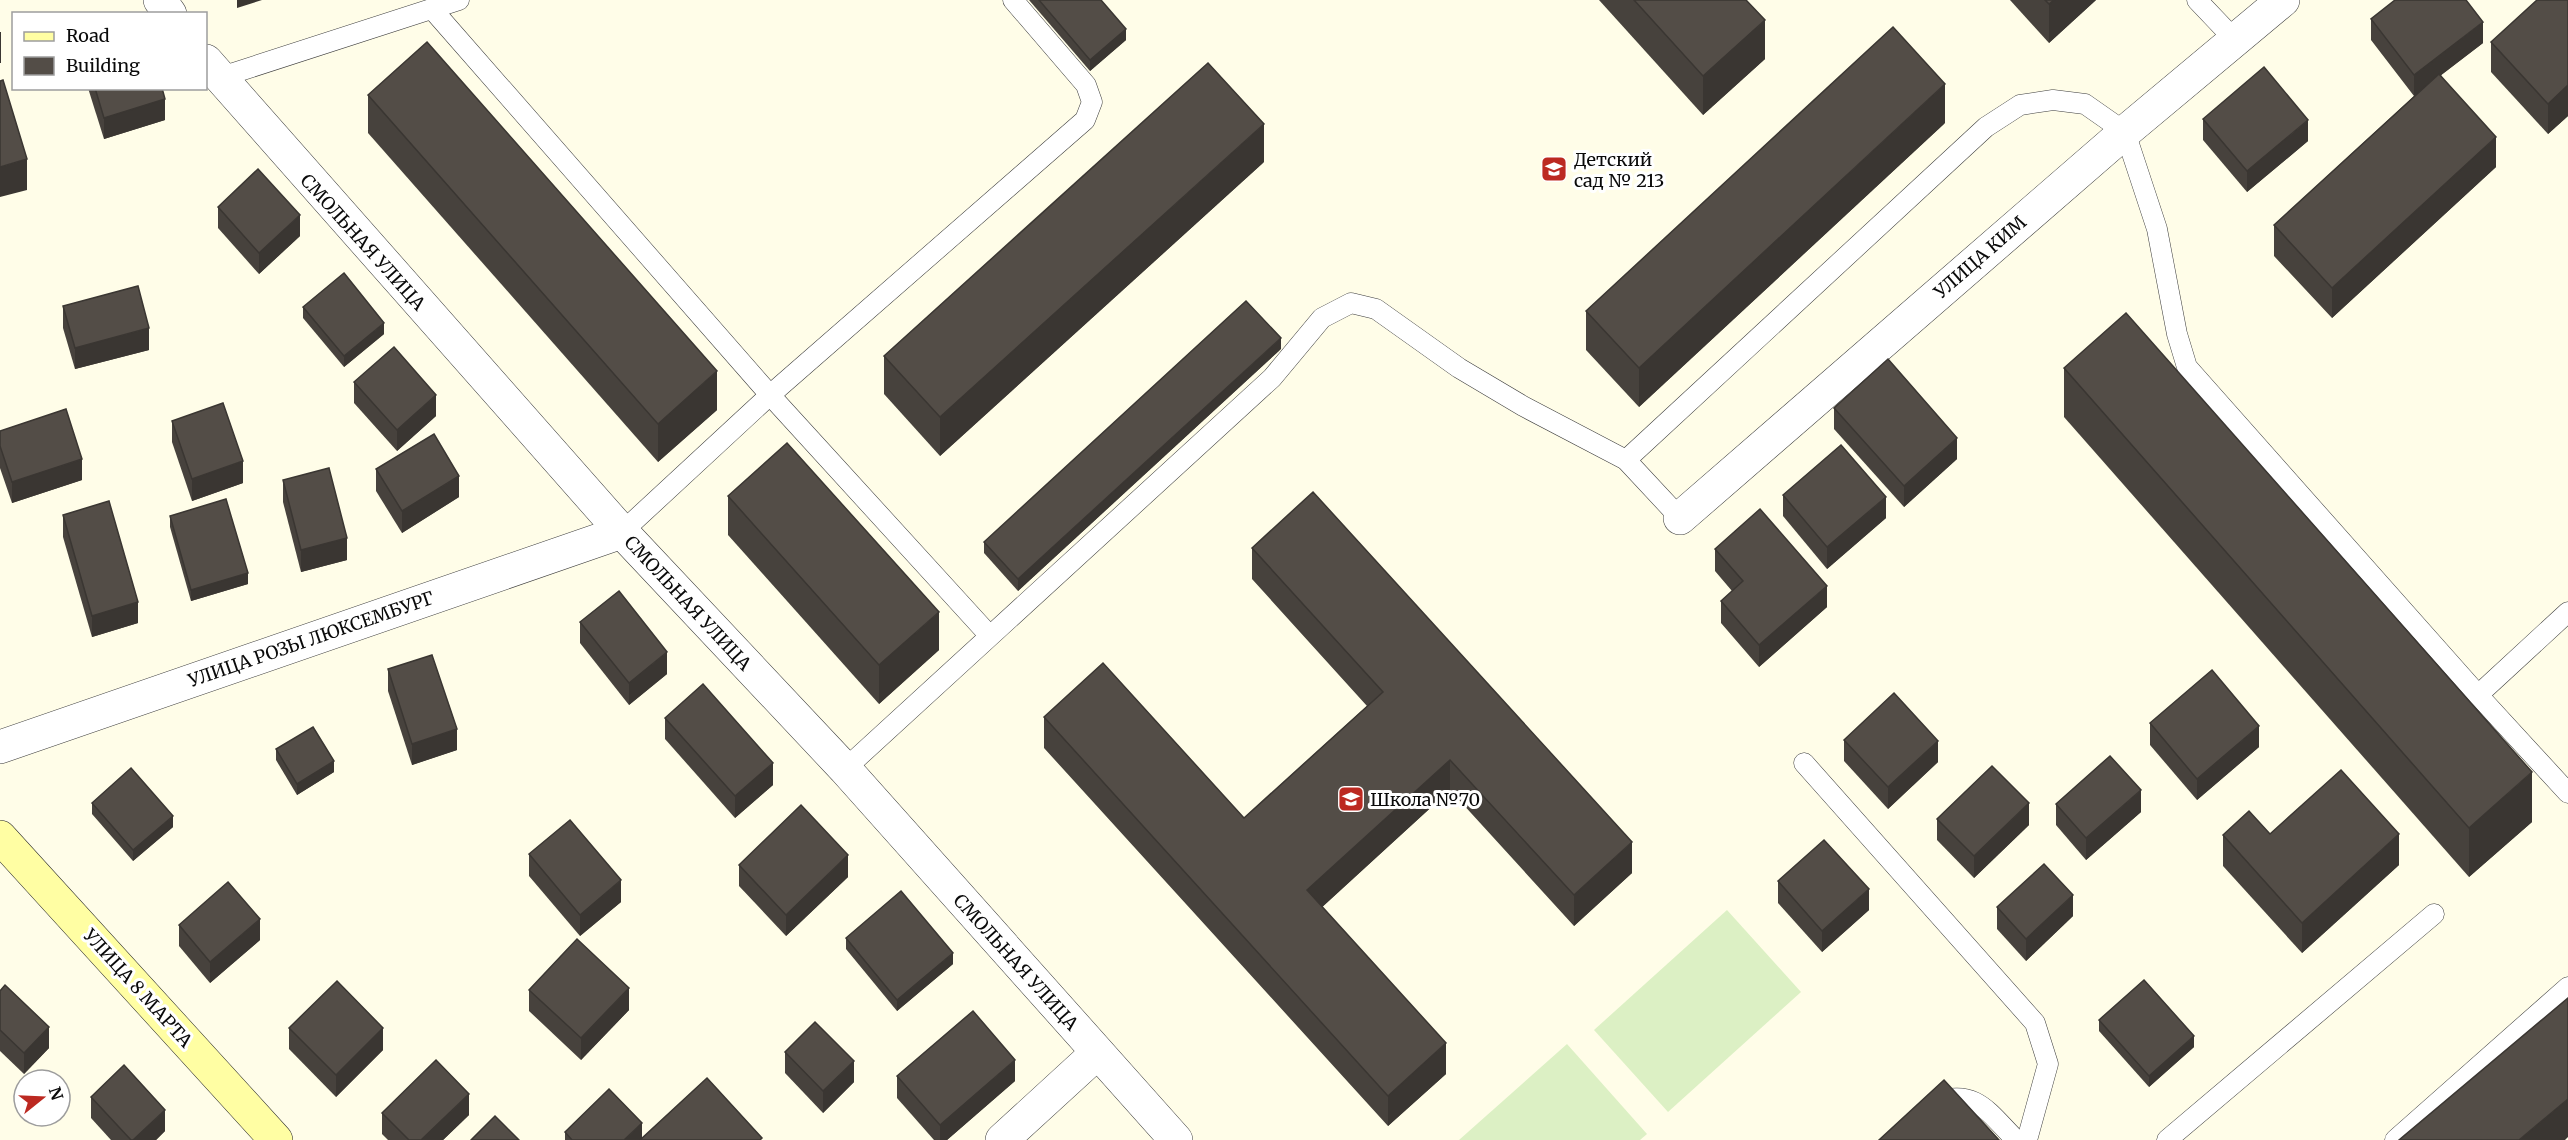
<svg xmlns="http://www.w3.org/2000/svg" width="2568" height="1140" viewBox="0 0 2568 1140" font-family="Merriweather,serif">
	<rect width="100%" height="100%" fill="#fffde8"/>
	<!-- pitch -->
	<g fill="#dcf0c4">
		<polygon points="1727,910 1801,992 1668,1112 1594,1030"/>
		<polygon points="1567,1044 1647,1134 1640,1140 1459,1140"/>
	</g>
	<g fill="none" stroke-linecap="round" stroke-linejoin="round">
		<defs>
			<g id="lane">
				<polyline points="2197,0 2235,40"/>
				<polyline points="432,9 770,395 989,635"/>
				<polyline points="218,78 459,0"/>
				<polyline points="1626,460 1986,127 2020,105 2053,100 2085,104 2125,132 2157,229 2177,334 2187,367 2478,695 2568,612"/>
				<polyline points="622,532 770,395 1085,120 1092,102 1086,85 1013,0"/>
				<polyline points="2478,695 2568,793"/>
				<polyline points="1804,763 2035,1023 2048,1064 2027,1140"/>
				<polyline points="845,769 1272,378 1322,318 1351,303 1376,309 1459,368 1523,406 1626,460 1680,518"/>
				<path d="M1934 1103C1975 1087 1989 1113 2016 1140"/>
				<polyline points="2167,1140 2434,914"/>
				<polyline points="2395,1140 2568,987"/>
			</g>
			<g id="street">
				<polyline points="160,0 170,14"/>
				<polyline points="206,61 622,532 845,769 1176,1140"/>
				<polyline points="1680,518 2125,132 2283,0"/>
				<polyline points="0,747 622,532"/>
				<polyline points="1002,1140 1097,1053"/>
			</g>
			<polyline id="secondary" points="0,837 276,1140"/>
		</defs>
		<!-- lane casing -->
		<use href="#lane" stroke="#3d3d3d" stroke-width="21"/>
		<!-- street casing -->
		<use href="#street" stroke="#3d3d3d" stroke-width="34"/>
		<!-- secondary casing -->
		<use href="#secondary" stroke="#2c2c2c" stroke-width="34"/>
		<!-- lane -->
		<use href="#lane" stroke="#fff" stroke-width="20"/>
		<!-- street -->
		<use href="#street" stroke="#fff" stroke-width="33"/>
		<!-- secondary -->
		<use href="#secondary" stroke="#fffea3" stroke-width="33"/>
	</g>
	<!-- wall -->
	<g fill="#47423d">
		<polygon points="1029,0 1101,0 1126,40 1090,71"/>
		<polygon points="1599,0 1746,0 1765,59 1703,115"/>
		<polygon points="2010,0 2096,0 2049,43"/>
		<polygon points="2568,0 2568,116 2548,134 2491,72 2491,42"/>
		<polygon points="2371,19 2483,43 2441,75 2496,167 2332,318 2274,256 2274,225 2414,96 2371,40"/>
		<polygon points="88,88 162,88 165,120 104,139"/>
		<polygon points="368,95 717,410 658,462 368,133"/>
		<polygon points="2203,119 2308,141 2247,192 2203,140"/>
		<polygon points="1945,123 1639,407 1586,350 1586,311"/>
		<polygon points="1264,162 940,456 884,394 884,356"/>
		<polygon points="218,207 300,236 259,274 218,228"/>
		<polygon points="63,306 149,350 75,369 63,328"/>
		<polygon points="303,307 384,334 344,367 303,318"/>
		<polygon points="1281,349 1018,591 984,553 984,542"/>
		<polygon points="2064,368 2532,822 2469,877 2064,417"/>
		<polygon points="354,382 436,416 397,451 354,403"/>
		<polygon points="1834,408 1957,459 1904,507 1834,429"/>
		<polygon points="172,421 243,483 192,501 172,442"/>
		<polygon points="0,431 82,480 12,503 0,468"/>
		<polygon points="376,469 459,497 402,533 376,491"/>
		<polygon points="283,480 347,560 301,572 283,502"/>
		<polygon points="1783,495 1886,518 1827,569 1783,516"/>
		<polygon points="728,496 939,650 879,704 728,535"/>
		<polygon points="63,515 138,623 92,637 63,537"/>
		<polygon points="170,516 248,584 191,601 170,527"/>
		<polygon points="1252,548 1632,873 1574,926 1450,790 1322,907 1446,1074 1388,1126 1044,748 1044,717 1244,818 1367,706 1252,579"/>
		<polygon points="1715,549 1827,607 1759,667 1721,623 1721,601 1732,591 1715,571"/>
		<polygon points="580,622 667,674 629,705 580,643"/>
		<polygon points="388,669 457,750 412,765 388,691"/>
		<polygon points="665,718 773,785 735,818 665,739"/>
		<polygon points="2150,723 2259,747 2197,800 2150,745"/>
		<polygon points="1844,740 1938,762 1888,809 1844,761"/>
		<polygon points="276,749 334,772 297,795 276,760"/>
		<polygon points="92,803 173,827 133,861 92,814"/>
		<polygon points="2056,804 2141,812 2086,860 2056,825"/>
		<polygon points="1937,819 2029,825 1974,878 1937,840"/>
		<polygon points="2270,834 2399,865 2302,953 2223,866 2223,835"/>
		<polygon points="529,854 621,902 580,936 529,876"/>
		<polygon points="739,865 848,877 786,936 739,886"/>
		<polygon points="1778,881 1869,910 1822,952 1778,903"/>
		<polygon points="1997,907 2073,916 2026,961 1997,929"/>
		<polygon points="179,925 260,940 210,983 179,946"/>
		<polygon points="846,938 953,964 897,1011 846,949"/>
		<polygon points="529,990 629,1010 581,1060 529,1011"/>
		<polygon points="0,991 49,1048 24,1074 0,1051"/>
		<polygon points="2099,1020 2194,1047 2149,1087 2099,1031"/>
		<polygon points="289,1028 383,1050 336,1097 289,1049"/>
		<polygon points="785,1052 854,1082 823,1113 785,1073"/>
		<polygon points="897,1076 1015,1081 947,1140 934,1140 897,1098"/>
		<polygon points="91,1097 165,1131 156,1140 111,1140 91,1118"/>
		<polygon points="382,1113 469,1115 443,1140 388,1140 382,1134"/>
		<polygon points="565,1132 642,1138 762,1140 565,1140"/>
	</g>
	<!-- shaded-wall -->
	<g fill="#3a3632">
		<polygon points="237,0 262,0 237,8"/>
		<polygon points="2054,0 2096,0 2049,43 2049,4"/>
		<polygon points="1765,20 1765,59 1703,115 1703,76"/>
		<polygon points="2483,22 2483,43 2414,96 2414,75"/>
		<polygon points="1126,29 1126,40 1090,71 1090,60"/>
		<rect x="0" y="32" width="1" height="31"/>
		<polygon points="1945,84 1945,123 1639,407 1639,368"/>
		<polygon points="2568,85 2568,116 2548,134 2548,104"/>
		<polygon points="165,99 165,120 104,139 104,118"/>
		<polygon points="2308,120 2308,141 2247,192 2247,171"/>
		<polygon points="1264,124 1264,162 940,456 940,417"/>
		<polygon points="2496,137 2496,167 2332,318 2332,288"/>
		<polygon points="27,159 27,190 0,197 0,167"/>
		<polygon points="300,215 300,236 259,274 259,253"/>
		<polygon points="384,323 384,334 344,367 344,356"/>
		<polygon points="149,328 149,350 75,369 75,348"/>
		<polygon points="1281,338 1281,349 1018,591 1018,579"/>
		<polygon points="717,371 717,410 658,462 658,424"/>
		<polygon points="436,395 436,416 397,451 397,430"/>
		<polygon points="1957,438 1957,459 1904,507 1904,486"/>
		<polygon points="82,459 82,480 12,503 12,482"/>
		<polygon points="243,461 243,483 192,501 192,479"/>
		<polygon points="459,476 459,497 402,533 402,511"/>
		<polygon points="1886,497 1886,518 1827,569 1827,547"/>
		<polygon points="347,538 347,560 301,572 301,550"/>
		<polygon points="248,573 248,584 191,601 191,590"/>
		<polygon points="1827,586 1827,607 1759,667 1759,645"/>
		<polygon points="138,602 138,623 92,637 92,616"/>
		<polygon points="939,612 939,650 879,704 879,665"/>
		<polygon points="667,652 667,674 629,705 629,683"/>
		<polygon points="2259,726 2259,747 2197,800 2197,779"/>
		<polygon points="457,729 457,750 412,765 412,744"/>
		<polygon points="1938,741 1938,762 1888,809 1888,787"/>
		<polygon points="1450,760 1450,790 1307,921 1307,890"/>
		<polygon points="334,761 334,772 297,795 297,784"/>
		<polygon points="773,763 773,785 735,818 735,796"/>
		<polygon points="2532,772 2532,822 2469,877 2469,828"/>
		<polygon points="2141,790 2141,812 2086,860 2086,838"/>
		<polygon points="2029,803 2029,825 1974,878 1974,856"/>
		<polygon points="173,816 173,827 133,861 133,850"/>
		<polygon points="2399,834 2399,865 2302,953 2302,923"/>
		<polygon points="1632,842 1632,873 1574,926 1574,895"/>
		<polygon points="848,855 848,877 786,936 786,915"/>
		<polygon points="621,880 621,902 580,936 580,915"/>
		<polygon points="1869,889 1869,910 1822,952 1822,931"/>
		<polygon points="2073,895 2073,916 2026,961 2026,939"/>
		<polygon points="260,919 260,940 210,983 210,962"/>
		<polygon points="953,953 953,964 897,1011 897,1000"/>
		<polygon points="629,988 629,1010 581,1060 581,1038"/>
		<polygon points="49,1027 49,1048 24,1074 24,1053"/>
		<polygon points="383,1028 383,1050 336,1097 336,1075"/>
		<polygon points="2194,1036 2194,1047 2149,1087 2149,1076"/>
		<polygon points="1446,1043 1446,1074 1388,1126 1388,1096"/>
		<polygon points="1015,1060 1015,1081 947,1140 940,1140 940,1125"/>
		<polygon points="854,1061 854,1082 823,1113 823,1091"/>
		<polygon points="469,1094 469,1115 443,1140 421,1140"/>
		<polygon points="2568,1099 2568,1137 2565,1140 2519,1140"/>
		<polygon points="165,1110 165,1131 156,1140 133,1140"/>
		<polygon points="642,1123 642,1140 624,1140"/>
	</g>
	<!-- building -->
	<g fill="#534d47" stroke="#3a3632" stroke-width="1.5">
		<polygon points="1039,0 1101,0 1126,29 1090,60"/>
		<polygon points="1634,0 1746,0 1765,20 1703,76"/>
		<polygon points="2045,0 2054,0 2049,4"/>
		<polygon points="2395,0 2466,0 2483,22 2414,75 2371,19"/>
		<polygon points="2537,0 2568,0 2568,85 2548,104 2491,42"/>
		<polygon points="1893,27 1945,84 1639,368 1586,311"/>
		<polygon points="427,42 717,371 658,424 368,95"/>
		<polygon points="1208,63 1264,124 940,417 884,356"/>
		<polygon points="2264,67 2308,120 2247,171 2203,119"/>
		<polygon points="2439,74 2496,137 2332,288 2274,225"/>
		<polygon points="3,80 27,159 0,167 0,81"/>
		<polygon points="95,88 162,88 165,99 104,118"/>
		<polygon points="258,169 300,215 259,253 218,207"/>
		<polygon points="344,273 384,323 344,356 303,307"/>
		<polygon points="138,286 149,328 75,348 63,306"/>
		<polygon points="1246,301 1281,338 1018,579 984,542"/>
		<polygon points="2126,313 2532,772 2469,828 2064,368"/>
		<polygon points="394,347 436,395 397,430 354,382"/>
		<polygon points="1888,359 1957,438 1904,486 1834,408"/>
		<polygon points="223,403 243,461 192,479 172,421"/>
		<polygon points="66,409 82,459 12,482 0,446 0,431"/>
		<polygon points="434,434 459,476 402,511 376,469"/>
		<polygon points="787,443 939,612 879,665 728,496"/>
		<polygon points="1841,445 1886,497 1827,547 1783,495"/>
		<polygon points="329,468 347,538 301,550 283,480"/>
		<polygon points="1313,492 1632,842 1574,895 1450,760 1307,890 1446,1043 1388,1096 1044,717 1103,663 1244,818 1383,692 1252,548"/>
		<polygon points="226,499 248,573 191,590 170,516"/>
		<polygon points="109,501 138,602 92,616 63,515"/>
		<polygon points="1760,509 1827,586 1759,645 1721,601 1743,581 1715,549"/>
		<polygon points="619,591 667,652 629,683 580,622"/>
		<polygon points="432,655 457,729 412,744 388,669"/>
		<polygon points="2212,670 2259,726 2197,779 2150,723"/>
		<polygon points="703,684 773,763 735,796 665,718"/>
		<polygon points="1894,693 1938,741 1888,787 1844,740"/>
		<polygon points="313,727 334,761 297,784 276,749"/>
		<polygon points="2110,756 2141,790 2086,838 2056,804"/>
		<polygon points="1992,766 2029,803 1974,856 1937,819"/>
		<polygon points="131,768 173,816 133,850 92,803"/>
		<polygon points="2341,770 2399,834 2302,923 2223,835 2249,811 2270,834"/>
		<polygon points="801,805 848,855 786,915 739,865"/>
		<polygon points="570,820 621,880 580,915 529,854"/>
		<polygon points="1824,840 1869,889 1822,931 1778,881"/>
		<polygon points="2044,864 2073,895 2026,939 1997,907"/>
		<polygon points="228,882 260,919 210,962 179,925"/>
		<polygon points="901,891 953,953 897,1000 846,938"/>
		<polygon points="577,939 629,988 581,1038 529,990"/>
		<polygon points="2144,980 2194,1036 2149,1076 2099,1020"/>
		<polygon points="337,981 383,1028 336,1075 289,1028"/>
		<polygon points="5,985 49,1027 24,1053 0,1030 0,991"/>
		<polygon points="2568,998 2568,1099 2519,1140 2399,1140"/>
		<polygon points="973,1011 1015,1060 940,1125 897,1076"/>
		<polygon points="815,1022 854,1061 823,1091 785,1052"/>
		<polygon points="436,1060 469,1094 421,1140 409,1140 382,1113"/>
		<polygon points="124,1065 165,1110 133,1140 131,1140 91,1097"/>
		<polygon points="707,1078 762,1138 760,1140 640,1140"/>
		<polygon points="1944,1080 1999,1140 1879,1140"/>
		<polygon points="609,1089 642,1123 624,1140 572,1140 565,1132"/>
		<polygon points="495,1116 519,1140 471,1140"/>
	</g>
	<!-- icons -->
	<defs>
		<symbol id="school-square" viewBox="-11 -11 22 22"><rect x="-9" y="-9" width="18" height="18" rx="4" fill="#bc2921" stroke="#fff"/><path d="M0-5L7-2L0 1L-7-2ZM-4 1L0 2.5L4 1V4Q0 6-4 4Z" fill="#fff"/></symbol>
	</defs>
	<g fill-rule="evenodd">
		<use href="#school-square" x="1539" y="154" width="30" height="30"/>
		<use href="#school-square" x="1336" y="784" width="30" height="30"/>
	</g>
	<g text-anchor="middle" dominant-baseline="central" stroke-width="6" stroke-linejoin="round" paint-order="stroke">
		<!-- poi labels -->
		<g font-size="18" fill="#0a0a0a" stroke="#fff" text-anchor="start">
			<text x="1574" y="159">Детский<tspan x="1574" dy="21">сад № 213</tspan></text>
			<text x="1370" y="799">Школа №70</text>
		</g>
		<!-- street labels -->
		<g font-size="18" fill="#0a0a0a" stroke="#fff">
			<text transform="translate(363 242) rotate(48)">СМОЛЬНАЯ УЛИЦА</text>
			<text transform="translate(1980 257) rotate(-41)">УЛИЦА КИМ</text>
			<text transform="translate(688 603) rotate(47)">СМОЛЬНАЯ УЛИЦА</text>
			<text transform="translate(311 639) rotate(-19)">УЛИЦА РОЗЫ ЛЮКСЕМБУРГ</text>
			<text transform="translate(1016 962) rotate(48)">СМОЛЬНАЯ УЛИЦА</text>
			<text transform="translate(138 988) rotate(48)">УЛИЦА 8 МАРТА</text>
		</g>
	</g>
	<!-- legend -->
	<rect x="12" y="12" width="195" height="78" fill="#ffffff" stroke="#9d9d9d" stroke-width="1.5"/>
	<rect x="24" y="32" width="30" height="9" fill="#fffea3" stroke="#9d9d9d" stroke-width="1.5"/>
	<text x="66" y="42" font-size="18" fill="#0a0a0a">Road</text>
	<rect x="24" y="57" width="30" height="18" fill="#534d47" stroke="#9d9d9d" stroke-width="1.5"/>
	<text x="66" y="72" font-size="18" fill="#0a0a0a">Building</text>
	<!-- north arrow -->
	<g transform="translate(42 1098) rotate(72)"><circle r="28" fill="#ffffff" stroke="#9d9d9d" stroke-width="1.5"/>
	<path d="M0-4.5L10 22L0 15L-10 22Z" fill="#bc2921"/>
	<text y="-9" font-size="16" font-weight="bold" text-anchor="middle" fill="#0a0a0a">N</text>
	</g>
</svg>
